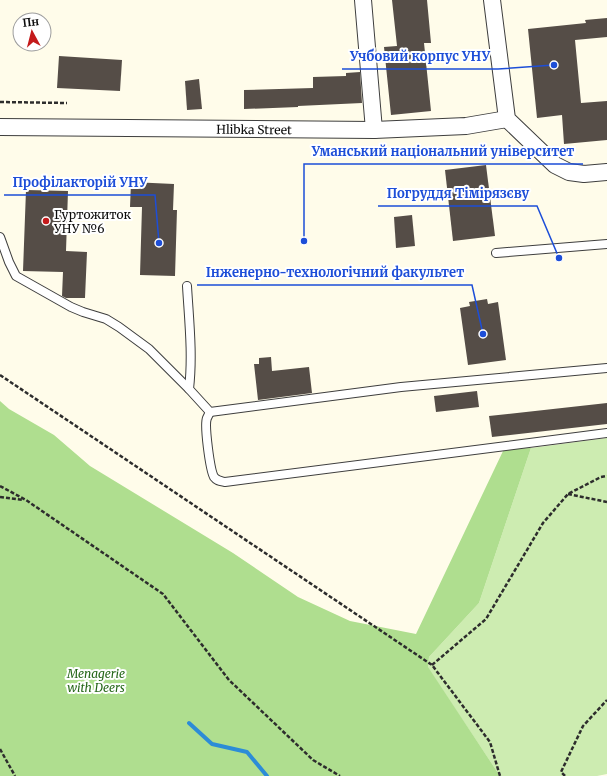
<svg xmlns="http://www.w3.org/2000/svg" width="607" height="776" viewBox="0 0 607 776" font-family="Merriweather,serif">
	<rect width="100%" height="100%" fill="#fffcea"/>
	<!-- green -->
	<polygon fill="#cdecb1" points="607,438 607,774 597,776 500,776 428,668 429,657 479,603 531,448"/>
	<!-- forest -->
	<polygon fill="#afde8f" points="0,401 9,409 54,435 90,466 233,553 298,597 350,621 416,634 504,449 531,448 479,603 429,657 428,667 500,776 0,776"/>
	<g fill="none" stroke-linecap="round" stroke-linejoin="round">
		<!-- stream -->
		<polyline stroke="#2c8cd7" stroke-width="4" points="189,723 212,744 247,752 267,776"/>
	</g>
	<!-- building -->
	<g fill="#554d47">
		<polygon points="392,0 427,0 431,43 424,43 431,111 391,115 384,47 397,46"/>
		<polygon points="607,18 607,37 575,40 581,103 607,101 607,140 564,144 562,115 537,118 528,29 586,23 585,20"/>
		<polygon points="59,56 122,60 120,91 57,88"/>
		<polygon points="360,72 362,103 298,106 298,107 244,109 244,90 313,88 313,77 346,76 346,73"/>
		<polygon points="199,79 202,109 187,110 185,81"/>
		<polygon points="486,165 495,236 453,241 445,170"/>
		<polygon points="131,182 174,184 173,210 177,210 175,276 140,275 142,207 130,207"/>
		<polygon points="26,190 68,191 66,251 87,252 85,298 66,298 62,296 63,272 23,271"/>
		<polygon points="412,215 415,246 396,248 394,217"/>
		<polygon points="487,299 488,304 498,302 506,360 468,365 460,308 470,306 469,302"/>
		<polygon points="271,357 272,371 309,367 312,393 258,400 254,364 259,364 259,358"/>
		<polygon points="477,391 479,407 436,412 434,396"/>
		<polygon points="607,403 607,424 492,437 489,416"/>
	</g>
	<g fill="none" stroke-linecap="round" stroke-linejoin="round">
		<defs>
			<g id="lane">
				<polyline points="0,237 9,262 16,276 71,307 83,312 106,319 119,327 149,349 189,389"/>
				<polyline points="496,253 607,244"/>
				<path d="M187 286C189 320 193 355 189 389L210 412 401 387 607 368"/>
				<path d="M210 412C209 414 208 416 207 418 204 425 210 470 214 477 217 481 220 481 225 482L607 433"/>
			</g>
			<g id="street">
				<polyline points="363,0 374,130"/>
				<polyline points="492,0 507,119 555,165 569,172 584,174 607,172"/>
				<path id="s1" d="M0 127 374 130 466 126 507 119"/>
			</g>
		</defs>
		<!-- lane casing -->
		<use href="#lane" stroke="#3e3e3e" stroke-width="10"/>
		<!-- street casing -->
		<use href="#street" stroke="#3e3e3e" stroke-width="18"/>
		<!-- path -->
		<g stroke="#2d2d2d" stroke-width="2.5" stroke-dasharray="4 2" stroke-linecap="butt">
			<polyline points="0,102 67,103"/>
			<polyline points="0,375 432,665 490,742 500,776"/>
			<polyline points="0,486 26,500 163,594 229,680 313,760 340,776"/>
			<polyline points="568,494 607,502"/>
			<polyline points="0,497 23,500"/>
			<polyline points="432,665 486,619 543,523 568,494 601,477 607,476"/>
			<polyline points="0,749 15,776"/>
			<polyline points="565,776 561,772 583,726 607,700"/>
		</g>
		<!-- lane -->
		<use href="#lane" stroke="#fff" stroke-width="8"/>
		<!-- street -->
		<use href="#street" stroke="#fff" stroke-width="16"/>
	</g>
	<!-- markers -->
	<circle fill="#c41a1b" stroke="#fff" stroke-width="1.5" cx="46" cy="221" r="4"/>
	<g text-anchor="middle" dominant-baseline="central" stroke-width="4" stroke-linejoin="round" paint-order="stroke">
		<!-- street labels -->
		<g font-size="12" fill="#0b0b0b" stroke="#fff">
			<text stroke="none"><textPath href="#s1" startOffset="254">Hlibka Street</textPath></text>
		</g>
		<!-- poi labels -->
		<g font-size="12" fill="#0b0b0b" stroke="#fff" text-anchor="start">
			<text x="54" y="214">Гуртожиток<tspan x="54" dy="14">УНУ №6</tspan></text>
		</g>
		<!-- park labels -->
		<g font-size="12" font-style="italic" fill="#256718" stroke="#fff">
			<text x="96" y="673">Menagerie<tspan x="96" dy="14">with Deers</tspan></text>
		</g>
	</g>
	<!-- callouts -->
	<path fill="none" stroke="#1d4ed8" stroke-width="1.5" d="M554 65L498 69H342M304 241L304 164H583M159 243L155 195H4M559 258L537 206H378M483 334L472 285H197"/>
	<g fill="#1d4ed8" stroke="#fff" stroke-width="1.5">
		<circle cx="554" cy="65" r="4"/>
		<circle cx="304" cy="241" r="4"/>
		<circle cx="159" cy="243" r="4"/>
		<circle cx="559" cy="258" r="4"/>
		<circle cx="483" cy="334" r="4"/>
	</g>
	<g font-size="13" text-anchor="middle" font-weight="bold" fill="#1d4ed8" stroke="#fff" stroke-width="4" stroke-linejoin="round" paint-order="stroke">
		<text x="420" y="61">Учбовий корпус УНУ</text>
		<text x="443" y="156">Уманський національний університет</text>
		<text x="80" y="187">Профілакторій УНУ</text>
		<text x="458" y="198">Погруддя Тімірязєву</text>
		<text x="335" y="277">Інженерно-технологічний факультет</text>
	</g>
	<!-- north arrow -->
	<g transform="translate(32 32) rotate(353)"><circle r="19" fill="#ffffff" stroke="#9d9d9d"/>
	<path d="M0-3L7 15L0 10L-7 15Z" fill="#c41a1b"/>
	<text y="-6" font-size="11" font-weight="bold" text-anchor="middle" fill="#0b0b0b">Пн</text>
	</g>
</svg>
